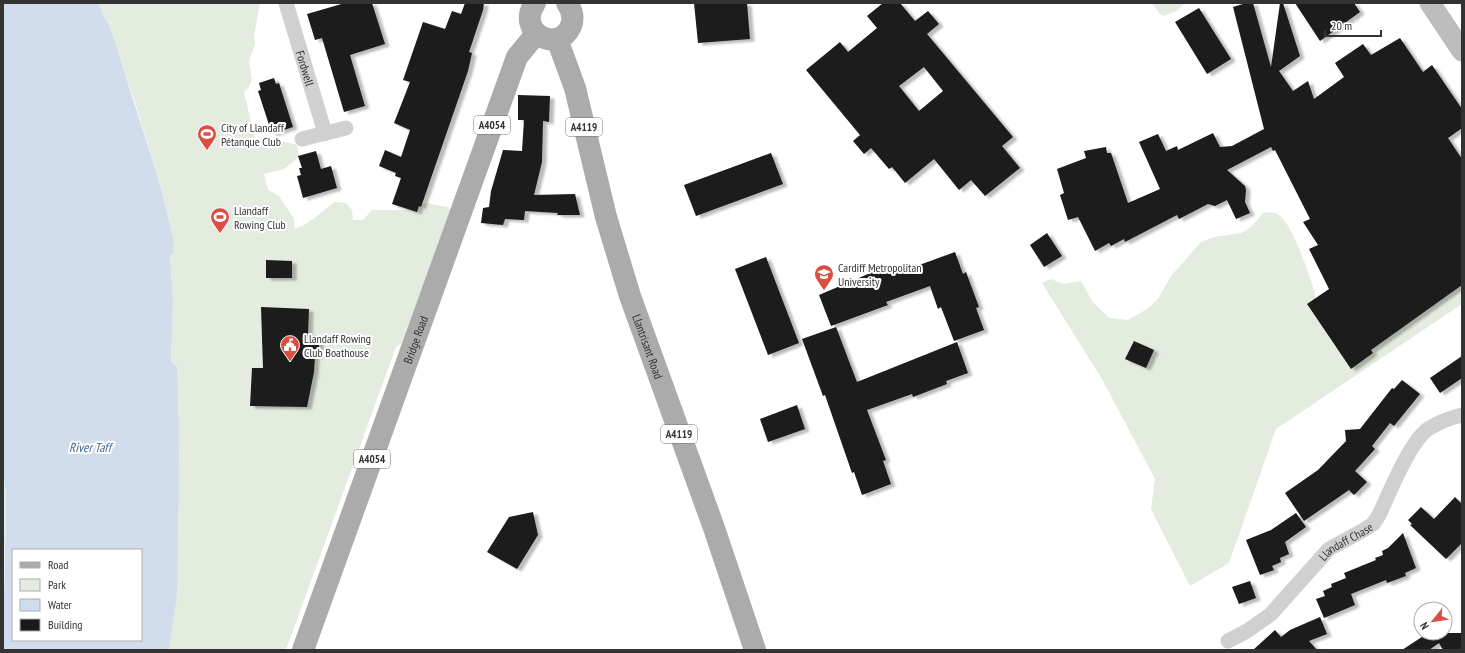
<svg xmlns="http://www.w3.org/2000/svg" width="1465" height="653" viewBox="0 0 1465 653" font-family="'PT Sans Narrow',sans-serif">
	<defs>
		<filter id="shadow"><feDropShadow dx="4.5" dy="2.5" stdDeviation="1" flood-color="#0004"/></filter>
	</defs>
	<rect width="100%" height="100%" fill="#fff"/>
	<!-- green -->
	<g fill="#e4ebdf">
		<path d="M66 3H260L254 36 255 44 249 61 252 79 249 87 244 92 256 143C271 138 283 141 297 145L299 157 284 169 264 174 268 190 279 196 294 219 295 229C311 223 321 212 335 202L346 203 352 210 353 220H363L372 210H403L426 203 448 207 453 216 408 339 396 347 286 650H132L141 640V615L150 559 140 549 176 367 171 363 173 299 170 254H173L174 241 160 184 134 99 104 15Z"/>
		<polygon points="1152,3 1183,3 1183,4 1178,10 1164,16 1160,14"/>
		<path d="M1264 212C1268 213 1273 212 1277 214 1292 220 1312 282 1316 298L1307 305 1351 369 1373 353 1371 350 1462 285V304L1276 429 1229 563 1190 586 1151 509 1155 479 1102 379 1042 283 1051 279 1063 284 1081 281 1092 301 1109 318 1128 320 1147 309 1158 299 1171 276 1201 242 1214 237 1241 233 1250 228Z"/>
		<polygon points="3,464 6,498 3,615"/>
	</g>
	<!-- water -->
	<path fill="#d1ddec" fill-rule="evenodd" d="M3 3H98L112 33 160 184 174 241 173 254 170 255 173 299 171 362 177 367 179 451 177 594 169 650H3L6 498 3 464ZM13 550H141V640H13Z"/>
	<!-- building -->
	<g fill="#1a1a1a" fill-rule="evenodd" filter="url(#shadow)">
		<polygon points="345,3 372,3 385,44 350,55 365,106 344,112 322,38 315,40 307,14"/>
		<polygon points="465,3 484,3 483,10 469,52 472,53 468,71 421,207 419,206 417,212 392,204 401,178 395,176 396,173 379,166 385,150 401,157 410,130 394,123 410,82 403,80 423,22 445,29 452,11 461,14"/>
		<polygon points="694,3 747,3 750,39 698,43"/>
		<path d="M883 3H900L915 21 928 11 939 24 927 34 1013 137 1002 146 1020 168 985 196 971 180 959 190 934 159 905 183 892 167 889 169 871 148 864 154 853 141 860 135 806 70 840 42 848 52 877 28 867 16ZM924 67 943 91 919 111 899 86Z"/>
		<polygon points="1246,3 1253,3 1271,67 1280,3 1283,3 1300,56 1279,71 1293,91 1308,81 1314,99 1344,77 1335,63 1363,44 1371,55 1400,38 1423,72 1432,65 1462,109 1462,128 1448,138 1462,159 1462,285 1371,350 1373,353 1351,369 1307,304 1329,289 1309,249 1318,245 1303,222 1310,219 1275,150 1273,151 1271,147 1227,170 1245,186 1246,190 1245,202 1250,213 1236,219 1227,200 1215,206 1208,204 1179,219 1177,215 1125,242 1124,239 1111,246 1109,243 1095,251 1078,217 1068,220 1060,195 1064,193 1057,169 1086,158 1084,151 1106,147 1107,153 1111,153 1128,203 1160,189 1139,142 1158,134 1166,151 1177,146 1178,150 1213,133 1220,147 1232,146 1264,129 1233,7"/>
		<polygon points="1295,3 1354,3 1360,12 1320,41"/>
		<polygon points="1199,8 1231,59 1207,74 1175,22"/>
		<polygon points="274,78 276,84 279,83 293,127 272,134 258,91 261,90 259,83"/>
		<polygon points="518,95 550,96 549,122 543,121 542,162 534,195 575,194 580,215 557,215 558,213 525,211 524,220 505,219 503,225 481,223 483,208 489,207 491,191 503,150 522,151 524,120 518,120"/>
		<polygon points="316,151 321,169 331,166 337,188 303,198 297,176 301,175 299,168 302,168 298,156"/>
		<polygon points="771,153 783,184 696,216 684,185"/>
		<polygon points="1047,233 1062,256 1044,267 1030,245"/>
		<polygon points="955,252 963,274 966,272 979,307 976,308 984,330 954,341 941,307 938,309 930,286 886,302 888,305 831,326 819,295 875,271 876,274 898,266 900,272"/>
		<polygon points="766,257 799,343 768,355 735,269"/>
		<polygon points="266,260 292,261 292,278 266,278"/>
		<polygon points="261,307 309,309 308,335 319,335 319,356 315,356 314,372 307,407 250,406 252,368 263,368"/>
		<polygon points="836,327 857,382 957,342 968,373 946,381 947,384 913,397 912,394 867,410 886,460 883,461 891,484 862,495 854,472 852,473 825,395 823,396 802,339"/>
		<polygon points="1134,341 1154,350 1146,368 1125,359"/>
		<polygon points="1462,356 1462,378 1440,393 1430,378"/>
		<polygon points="1402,380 1420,394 1394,426 1390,423 1372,446 1375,449 1355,471 1367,482 1354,495 1349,490 1304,521 1285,493 1318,470 1346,441 1345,430 1360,429 1392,388 1394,389"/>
		<polygon points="797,405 805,429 768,442 760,419"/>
		<polygon points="1455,497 1462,504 1462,543 1446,559 1410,525 1412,524 1408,520 1421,507 1434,519"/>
		<polygon points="533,512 538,535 517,569 487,552 509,517"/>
		<polygon points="1296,513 1306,527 1285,542 1289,554 1280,558 1281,562 1272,566 1274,570 1260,575 1246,540 1271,530"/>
		<polygon points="1403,533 1416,568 1405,573 1406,576 1387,583 1386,580 1351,594 1355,605 1324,618 1316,599 1325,596 1323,591 1332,587 1331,584 1346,578 1344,573 1376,560 1375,558 1383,555 1382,551 1388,548"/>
		<polygon points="1250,581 1256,598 1239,604 1232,587"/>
		<polygon points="1320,617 1327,634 1309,641 1317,650 1253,650 1275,630 1281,637 1290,630"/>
		<polygon points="1428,633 1462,633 1462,650 1443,650 1439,643 1429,650 1402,650"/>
	</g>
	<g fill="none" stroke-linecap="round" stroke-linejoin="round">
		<!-- street -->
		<g stroke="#d0d0d0" stroke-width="15">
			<path id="s1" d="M286 3 325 133"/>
			<polyline points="302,139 346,128"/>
			<path id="s2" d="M1228 641 1247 631 1271 614 1329 549 1362 531 1373 524 1379 515C1390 492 1409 443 1428 429 1439 422 1449 418 1462 415"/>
		</g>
		<!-- secondary -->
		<polyline stroke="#bdbdbd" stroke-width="21" points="1430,3 1462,51"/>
		<!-- primary -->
		<g stroke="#ababab" stroke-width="22">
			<path d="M535 3C515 32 558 55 571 26 574 18 572 10 567 3"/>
			<path id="s3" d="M557 39 575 88 606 217 630 296 714 528 755 650"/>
			<path id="s4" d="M303 650 517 57 536 34"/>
		</g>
	</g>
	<!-- icons -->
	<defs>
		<symbol id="stadium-pin" viewBox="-11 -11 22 30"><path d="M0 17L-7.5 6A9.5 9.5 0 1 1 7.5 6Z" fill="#db4f43" stroke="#fff"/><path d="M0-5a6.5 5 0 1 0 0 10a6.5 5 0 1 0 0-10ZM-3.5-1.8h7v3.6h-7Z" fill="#fff"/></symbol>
		<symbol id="university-pin" viewBox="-11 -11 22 30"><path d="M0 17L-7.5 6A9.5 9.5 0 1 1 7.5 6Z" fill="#db4f43" stroke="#fff"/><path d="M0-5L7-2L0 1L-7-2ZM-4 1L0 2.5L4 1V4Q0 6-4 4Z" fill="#fff"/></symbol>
		<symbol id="civic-pin" viewBox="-11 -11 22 30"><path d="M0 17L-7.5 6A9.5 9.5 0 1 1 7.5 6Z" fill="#db4f43" stroke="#fff"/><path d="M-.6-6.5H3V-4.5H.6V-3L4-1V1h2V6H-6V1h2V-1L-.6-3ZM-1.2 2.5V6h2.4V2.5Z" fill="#fff"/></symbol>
	</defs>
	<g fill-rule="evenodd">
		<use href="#stadium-pin" x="196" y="123" width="22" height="30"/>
		<use href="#stadium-pin" x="209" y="206" width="22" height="30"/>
		<use href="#university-pin" x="813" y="263" width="22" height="30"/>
		<use href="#civic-pin" x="279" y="334" width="22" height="30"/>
	</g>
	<g text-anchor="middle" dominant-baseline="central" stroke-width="4" stroke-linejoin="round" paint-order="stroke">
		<!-- shield labels -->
		<g fill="#fff" stroke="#707070" stroke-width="1">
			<rect x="474" y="116" width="36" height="18" rx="3"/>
			<rect x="566" y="118" width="36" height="18" rx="3"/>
			<rect x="661" y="425" width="36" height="18" rx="3"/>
			<rect x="354" y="450" width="36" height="18" rx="3"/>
		</g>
		<g font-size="11" font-weight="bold" fill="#333">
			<text x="492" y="125">A4054</text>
			<text x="584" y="127">A4119</text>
			<text x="679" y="434">A4119</text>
			<text x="372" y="459">A4054</text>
		</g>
		<!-- street labels -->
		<g font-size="12" fill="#333" stroke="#fff">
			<text stroke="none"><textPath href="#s1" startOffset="68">Fordwell</textPath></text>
			<text stroke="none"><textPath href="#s4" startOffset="330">Bridge Road</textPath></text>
			<text stroke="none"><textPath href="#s3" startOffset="321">Llantrisant Road</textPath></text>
			<text stroke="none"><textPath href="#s2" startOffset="156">Llandaff Chase</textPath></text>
		</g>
		<!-- poi labels -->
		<g font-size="12" fill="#333" stroke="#fff" text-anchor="start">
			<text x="221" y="127">City of Llandaff<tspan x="221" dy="14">Pétanque Club</tspan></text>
			<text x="234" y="210">Llandaff<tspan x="234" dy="14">Rowing Club</tspan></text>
			<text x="838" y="267">Cardiff Metropolitan<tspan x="838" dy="14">University</tspan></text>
			<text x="304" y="338">Llandaff Rowing<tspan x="304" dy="14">Club Boathouse</tspan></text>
		</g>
		<!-- water labels -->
		<g font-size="13" font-style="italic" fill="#446791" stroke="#fff">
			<text x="90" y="447">River Taff</text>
		</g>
	</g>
	<!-- border -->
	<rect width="1465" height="653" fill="none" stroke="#333333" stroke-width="8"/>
	<!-- legend -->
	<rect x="12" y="549" width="130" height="92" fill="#ffffff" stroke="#adadad"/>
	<rect x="20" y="562" width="20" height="6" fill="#ababab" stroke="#adadad"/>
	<text x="48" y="569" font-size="12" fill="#333333">Road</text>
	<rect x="20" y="579" width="20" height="12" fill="#e4ebdf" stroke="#adadad"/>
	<text x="48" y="589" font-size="12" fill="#333333">Park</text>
	<rect x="20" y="599" width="20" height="12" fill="#d1ddec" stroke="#adadad"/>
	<text x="48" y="609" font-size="12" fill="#333333">Water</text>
	<rect x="20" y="619" width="20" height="12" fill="#1a1a1a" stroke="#adadad"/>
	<text x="48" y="629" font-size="12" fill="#333333">Building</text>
	<!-- north arrow -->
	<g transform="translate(1433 621) rotate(240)"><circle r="19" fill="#ffffff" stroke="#adadad"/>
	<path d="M0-3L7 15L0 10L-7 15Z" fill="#db4f43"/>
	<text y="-6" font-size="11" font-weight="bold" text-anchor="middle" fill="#333333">N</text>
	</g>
	<!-- scale -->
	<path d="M1325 30v6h56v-6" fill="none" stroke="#333333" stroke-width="2"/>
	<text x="1331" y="30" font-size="12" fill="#333333" stroke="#ffffff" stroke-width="3" paint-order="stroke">20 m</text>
</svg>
